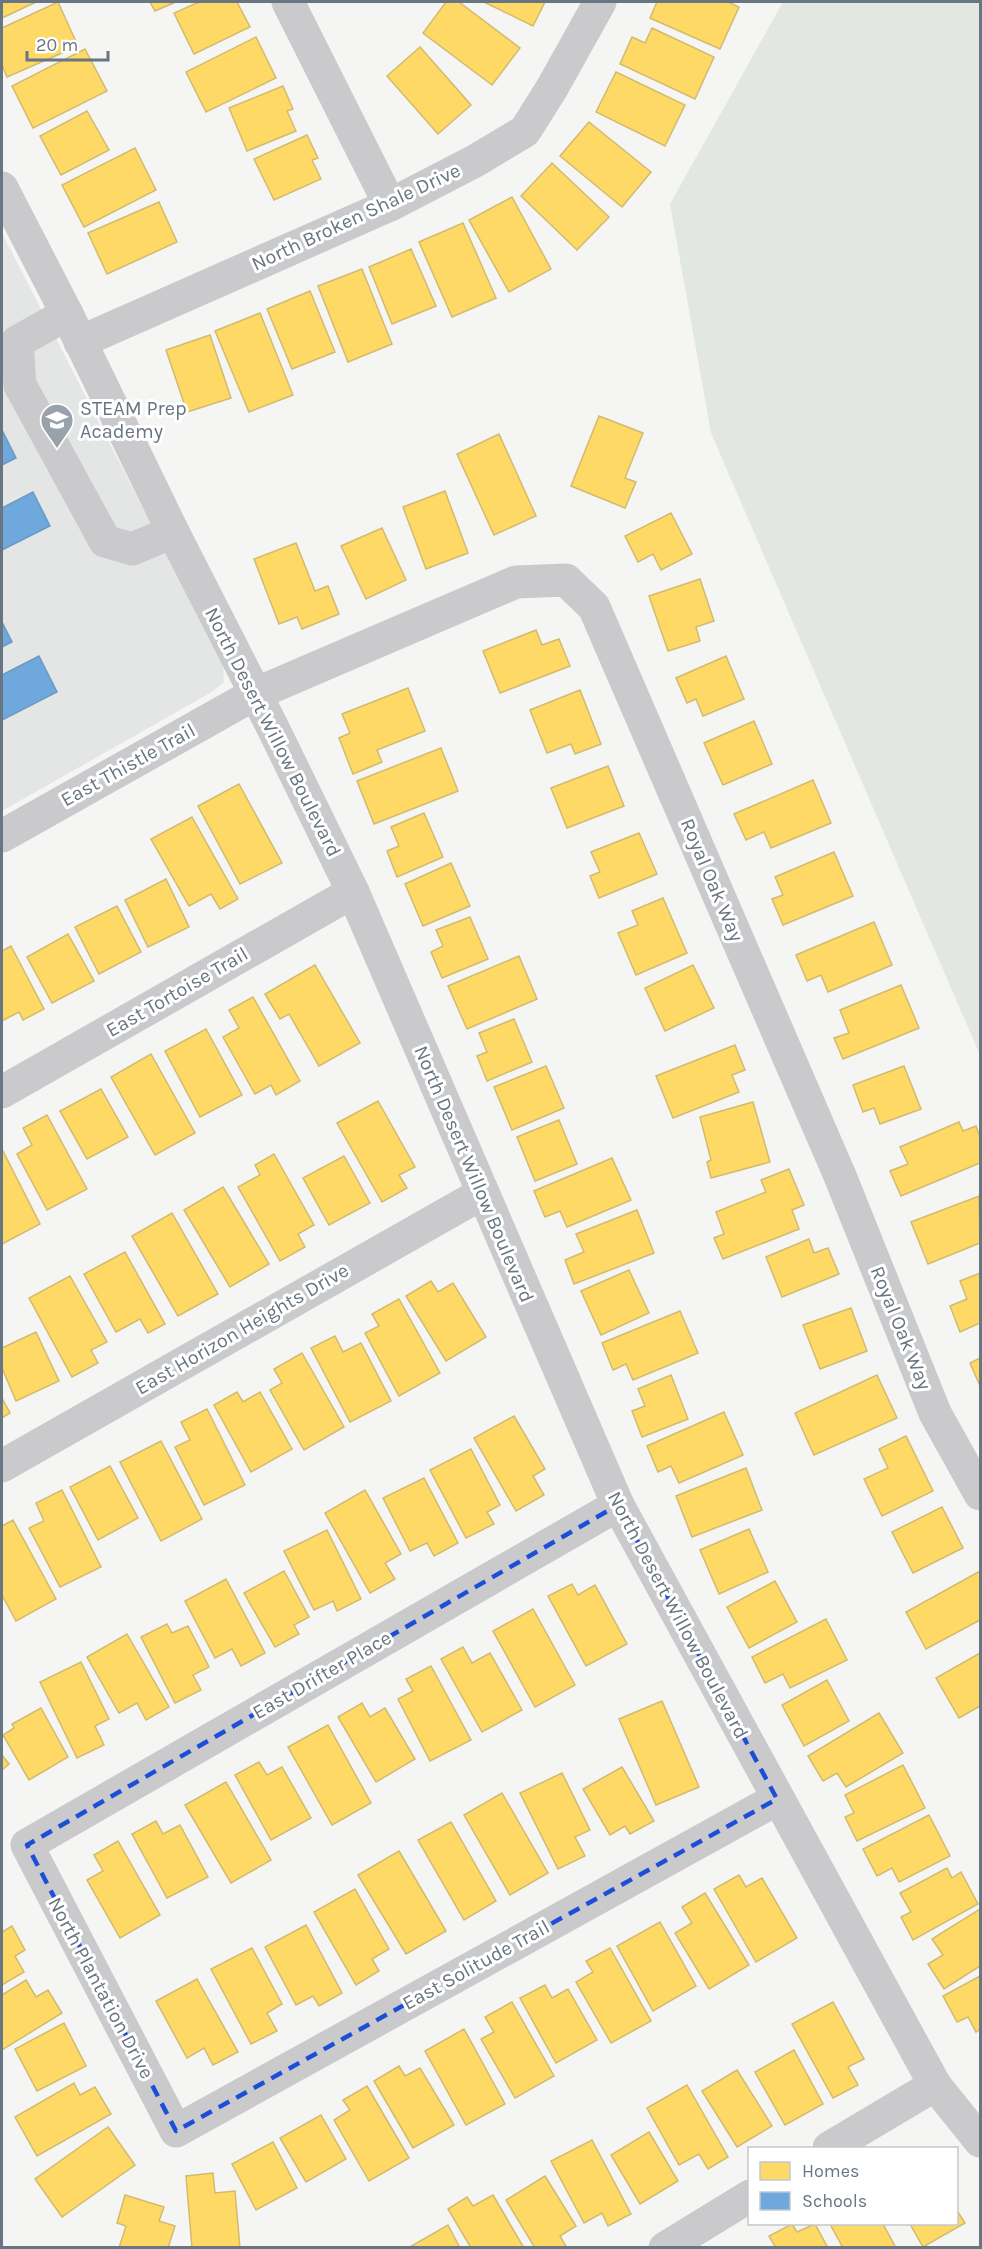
<svg xmlns="http://www.w3.org/2000/svg" width="982" height="2249" viewBox="0 0 982 2249" font-family="Karla,sans-serif">
	<rect width="100%" height="100%" fill="#f5f5f4"/>
	<!-- built -->
	<polygon fill="#e4e5e5" points="2,233 223,665 224,682 210,693 2,811"/>
	<!-- green -->
	<polygon fill="#e3e7e2" points="783,2 980,2 980,1055 711,433 670,204"/>
	<!-- homes -->
	<g fill="#ffd966" stroke="#d2bb6e" stroke-width="1.5">
		<polygon points="2,2 36,2 2,18"/>
		<polygon points="58,2 78,46 7,77 2,65 2,28"/>
		<polygon points="150,2 176,2 155,11"/>
		<polygon points="199,2 237,2 250,27 194,54 174,13"/>
		<polygon points="446,2 459,2 520,48 492,85 423,33"/>
		<polygon points="484,2 545,2 533,26"/>
		<polygon points="657,2 728,2 739,7 720,49 650,18"/>
		<polygon points="652,28 714,57 695,99 620,64 632,37 645,43"/>
		<polygon points="256,37 276,78 206,112 186,72"/>
		<polygon points="420,47 471,105 438,134 387,76"/>
		<polygon points="85,49 107,91 33,128 12,86"/>
		<polygon points="616,72 685,105 665,146 596,112"/>
		<polygon points="283,86 293,109 287,111 296,131 247,151 229,108"/>
		<polygon points="87,111 109,150 61,175 40,136"/>
		<polygon points="589,122 651,172 622,207 560,156"/>
		<polygon points="307,135 318,158 312,160 321,179 274,200 254,159"/>
		<polygon points="135,148 156,190 84,227 62,185"/>
		<polygon points="552,163 609,217 577,250 521,196"/>
		<polygon points="512,197 551,269 509,292 469,220"/>
		<polygon points="159,202 177,242 107,274 88,233"/>
		<polygon points="463,223 496,298 452,317 419,242"/>
		<polygon points="411,249 436,306 392,324 369,267"/>
		<polygon points="362,269 392,344 348,362 318,286"/>
		<polygon points="310,291 335,352 292,369 267,309"/>
		<polygon points="260,313 293,395 249,412 215,331"/>
		<polygon points="210,335 231,398 187,412 166,350"/>
		<polygon points="599,416 643,433 625,478 636,482 625,508 571,486"/>
		<polygon points="499,434 536,516 494,535 457,454"/>
		<polygon points="445,491 468,553 426,569 403,507"/>
		<polygon points="671,513 692,554 661,570 653,554 638,562 625,536"/>
		<polygon points="382,528 406,580 366,599 341,546"/>
		<polygon points="296,543 315,591 328,586 339,614 302,629 297,617 279,624 254,559"/>
		<polygon points="700,579 714,621 696,627 700,641 668,651 649,596"/>
		<polygon points="536,630 542,645 559,639 570,666 500,693 483,651"/>
		<polygon points="726,656 744,699 703,716 696,699 687,703 676,678"/>
		<polygon points="408,688 425,731 377,750 382,762 353,774 339,738 350,733 342,714"/>
		<polygon points="580,690 601,744 575,754 571,744 547,753 530,710"/>
		<polygon points="754,721 772,764 723,785 704,743"/>
		<polygon points="441,748 458,791 374,824 357,781"/>
		<polygon points="608,766 624,806 567,828 551,788"/>
		<polygon points="813,780 831,823 771,848 764,832 746,840 734,814"/>
		<polygon points="239,784 282,863 240,884 198,806"/>
		<polygon points="424,813 443,857 397,877 387,851 399,846 391,827"/>
		<polygon points="192,817 238,899 220,909 211,894 189,906 151,839"/>
		<polygon points="639,833 657,874 599,898 590,876 600,872 591,852"/>
		<polygon points="834,852 853,896 783,925 772,899 783,895 775,877"/>
		<polygon points="451,863 470,906 423,926 405,884"/>
		<polygon points="166,879 189,927 148,947 125,900"/>
		<polygon points="663,898 687,953 636,975 618,933 638,925 632,911"/>
		<polygon points="117,906 141,952 99,974 75,927"/>
		<polygon points="470,917 488,959 442,978 431,952 443,946 436,930"/>
		<polygon points="874,922 892,965 828,992 821,975 807,981 796,955"/>
		<polygon points="68,934 94,981 52,1003 27,957"/>
		<polygon points="11,946 44,1009 23,1020 19,1012 2,1021 2,951"/>
		<polygon points="519,956 537,999 467,1029 448,986"/>
		<polygon points="315,965 360,1043 319,1066 289,1014 280,1019 265,994"/>
		<polygon points="693,965 714,1008 665,1031 645,988"/>
		<polygon points="901,985 919,1028 843,1059 834,1038 849,1033 840,1010"/>
		<polygon points="253,997 300,1081 276,1095 271,1085 255,1094 223,1037 239,1028 229,1010"/>
		<polygon points="514,1019 532,1062 487,1081 477,1056 487,1052 479,1033"/>
		<polygon points="206,1029 242,1095 200,1117 165,1051"/>
		<polygon points="735,1045 745,1070 732,1075 739,1092 673,1118 656,1076"/>
		<polygon points="151,1054 195,1133 155,1155 111,1077"/>
		<polygon points="546,1066 564,1108 512,1130 494,1087"/>
		<polygon points="904,1066 921,1109 880,1124 874,1108 863,1112 853,1085"/>
		<polygon points="101,1089 128,1137 87,1159 60,1111"/>
		<polygon points="378,1101 415,1167 399,1175 407,1188 382,1202 337,1123"/>
		<polygon points="753,1102 770,1162 711,1178 707,1162 711,1160 700,1117"/>
		<polygon points="47,1115 87,1189 47,1210 17,1154 32,1145 23,1128"/>
		<polygon points="559,1120 577,1164 535,1181 517,1137"/>
		<polygon points="959,1122 963,1131 976,1126 980,1137 980,1163 901,1196 890,1171 908,1164 900,1147"/>
		<polygon points="2,1149 40,1224 2,1244"/>
		<polygon points="274,1154 314,1225 298,1234 305,1247 280,1261 238,1187 260,1175 255,1165"/>
		<polygon points="344,1156 370,1203 329,1225 303,1178"/>
		<polygon points="612,1158 631,1200 567,1227 560,1211 545,1217 534,1191"/>
		<polygon points="789,1169 804,1205 792,1210 799,1229 723,1259 714,1238 724,1234 716,1212 766,1192 761,1180"/>
		<polygon points="223,1187 269,1264 230,1287 184,1210"/>
		<polygon points="979,1196 980,1243 928,1264 911,1222"/>
		<polygon points="637,1210 654,1253 574,1284 565,1260 584,1252 576,1234"/>
		<polygon points="172,1213 218,1294 178,1316 132,1236"/>
		<polygon points="809,1239 814,1253 828,1248 839,1274 782,1297 766,1257"/>
		<polygon points="125,1252 165,1324 148,1333 140,1319 116,1332 84,1274"/>
		<polygon points="629,1270 649,1313 601,1335 581,1291"/>
		<polygon points="980,1273 980,1323 960,1332 950,1306 967,1299 960,1281"/>
		<polygon points="70,1276 107,1342 91,1350 98,1363 72,1377 29,1298"/>
		<polygon points="431,1281 438,1292 453,1283 486,1337 446,1361 406,1296"/>
		<polygon points="399,1299 440,1373 399,1396 365,1333 379,1326 372,1314"/>
		<polygon points="851,1308 867,1351 820,1369 803,1325"/>
		<polygon points="680,1311 698,1353 633,1380 626,1364 613,1370 602,1343"/>
		<polygon points="36,1332 59,1381 16,1401 2,1368 2,1348"/>
		<polygon points="335,1336 343,1352 361,1343 391,1401 350,1422 311,1348"/>
		<polygon points="302,1353 344,1427 304,1450 270,1390 282,1383 274,1369"/>
		<polygon points="980,1358 980,1386 970,1363"/>
		<polygon points="671,1375 688,1419 642,1437 632,1411 645,1406 638,1389"/>
		<polygon points="877,1375 897,1418 814,1455 795,1413"/>
		<polygon points="237,1392 243,1402 260,1392 292,1449 251,1472 214,1405"/>
		<polygon points="2,1398 10,1413 2,1418"/>
		<polygon points="207,1409 245,1485 204,1505 175,1447 190,1440 181,1422"/>
		<polygon points="724,1412 743,1455 679,1483 671,1466 658,1472 647,1446"/>
		<polygon points="514,1416 545,1469 533,1476 544,1495 516,1511 474,1438"/>
		<polygon points="906,1436 933,1491 882,1516 864,1479 888,1468 879,1449"/>
		<polygon points="161,1441 202,1519 161,1541 120,1462"/>
		<polygon points="471,1449 500,1505 487,1512 494,1524 466,1538 430,1470"/>
		<polygon points="110,1466 138,1518 98,1540 70,1487"/>
		<polygon points="746,1468 762,1510 692,1537 676,1496"/>
		<polygon points="424,1478 458,1543 434,1556 427,1543 410,1551 383,1498"/>
		<polygon points="62,1490 101,1567 60,1587 29,1528 44,1521 36,1503"/>
		<polygon points="365,1490 401,1554 385,1563 395,1579 370,1593 325,1513"/>
		<polygon points="942,1507 963,1548 913,1573 892,1532"/>
		<polygon points="13,1520 56,1599 16,1621 2,1595 2,1526"/>
		<polygon points="749,1529 768,1572 719,1594 700,1550"/>
		<polygon points="327,1530 361,1599 337,1611 333,1601 314,1610 284,1551"/>
		<polygon points="284,1571 309,1617 294,1625 299,1634 275,1647 244,1593"/>
		<polygon points="980,1571 980,1620 926,1649 906,1612"/>
		<polygon points="226,1579 265,1653 241,1666 232,1649 215,1658 185,1601"/>
		<polygon points="775,1581 797,1622 749,1648 727,1607"/>
		<polygon points="572,1584 578,1595 595,1585 627,1644 586,1666 548,1596"/>
		<polygon points="533,1609 575,1685 535,1707 493,1631"/>
		<polygon points="826,1619 847,1660 790,1688 783,1674 765,1683 752,1657"/>
		<polygon points="167,1624 172,1633 188,1626 209,1667 193,1675 201,1690 175,1703 141,1637"/>
		<polygon points="127,1634 169,1707 146,1720 137,1703 119,1713 87,1657"/>
		<polygon points="463,1647 472,1663 490,1653 522,1710 482,1732 441,1659"/>
		<polygon points="980,1653 980,1706 959,1718 936,1678"/>
		<polygon points="81,1662 109,1719 95,1726 104,1745 77,1758 40,1682"/>
		<polygon points="431,1666 471,1740 430,1761 398,1699 413,1691 406,1679"/>
		<polygon points="827,1680 849,1721 804,1746 782,1705"/>
		<polygon points="662,1701 699,1787 656,1805 619,1719"/>
		<polygon points="362,1703 370,1717 385,1708 415,1759 376,1782 338,1717"/>
		<polygon points="41,1708 68,1757 29,1780 3,1735 14,1728 12,1724"/>
		<polygon points="879,1713 903,1753 846,1787 837,1773 823,1781 808,1756"/>
		<polygon points="328,1725 371,1803 332,1825 288,1747"/>
		<polygon points="2,1755 9,1764 2,1770"/>
		<polygon points="259,1762 267,1775 282,1767 311,1818 271,1840 235,1775"/>
		<polygon points="903,1765 925,1808 857,1841 845,1817 854,1813 845,1795"/>
		<polygon points="622,1767 654,1821 630,1834 625,1826 610,1835 583,1789"/>
		<polygon points="562,1773 590,1830 575,1837 585,1856 558,1869 520,1793"/>
		<polygon points="226,1782 271,1860 231,1883 185,1805"/>
		<polygon points="502,1793 548,1873 510,1895 464,1815"/>
		<polygon points="929,1815 950,1856 899,1882 892,1868 877,1876 863,1849"/>
		<polygon points="156,1821 163,1834 180,1825 208,1877 167,1898 132,1834"/>
		<polygon points="451,1822 496,1901 464,1920 418,1840"/>
		<polygon points="118,1841 160,1915 120,1938 87,1880 103,1871 94,1855"/>
		<polygon points="399,1851 446,1931 406,1954 358,1875"/>
		<polygon points="947,1868 952,1878 961,1872 978,1904 913,1940 901,1917 911,1912 900,1893"/>
		<polygon points="739,1875 746,1887 762,1878 797,1938 756,1962 714,1889"/>
		<polygon points="355,1889 389,1949 372,1959 379,1971 356,1985 314,1912"/>
		<polygon points="705,1893 749,1965 709,1989 675,1933 692,1923 682,1907"/>
		<polygon points="980,1909 980,1966 944,1989 928,1964 943,1955 932,1939"/>
		<polygon points="660,1922 696,1986 653,2011 617,1946"/>
		<polygon points="306,1925 342,1993 319,2006 313,1996 296,2005 265,1947"/>
		<polygon points="12,1926 25,1950 15,1956 24,1972 2,1985 2,1932"/>
		<polygon points="252,1948 282,2004 267,2013 277,2031 251,2044 211,1969"/>
		<polygon points="610,1948 651,2021 611,2043 576,1982 593,1972 586,1961"/>
		<polygon points="980,1976 980,2029 976,2032 968,2017 957,2022 943,1996"/>
		<polygon points="197,1979 238,2052 213,2065 204,2048 187,2058 156,2001"/>
		<polygon points="26,1980 36,1997 48,1990 62,2013 2,2050 2,1995"/>
		<polygon points="545,1985 552,1998 568,1989 597,2040 556,2063 520,1998"/>
		<polygon points="512,2002 554,2076 515,2098 481,2039 494,2032 485,2017"/>
		<polygon points="833,2002 864,2059 848,2067 858,2085 833,2098 792,2024"/>
		<polygon points="64,2023 86,2066 37,2091 15,2049"/>
		<polygon points="464,2029 505,2104 466,2125 425,2051"/>
		<polygon points="794,2050 823,2104 785,2125 755,2072"/>
		<polygon points="399,2066 405,2076 420,2068 454,2125 413,2148 374,2081"/>
		<polygon points="737,2070 772,2126 737,2147 702,2091"/>
		<polygon points="74,2083 80,2095 95,2087 111,2114 37,2156 15,2117"/>
		<polygon points="687,2085 728,2157 708,2169 699,2154 679,2165 647,2108"/>
		<polygon points="367,2086 409,2158 369,2181 334,2120 350,2110 343,2100"/>
		<polygon points="321,2115 346,2159 306,2182 280,2138"/>
		<polygon points="108,2127 135,2165 62,2217 35,2179"/>
		<polygon points="649,2132 678,2181 640,2204 611,2155"/>
		<polygon points="592,2140 631,2214 608,2226 602,2213 584,2223 551,2161"/>
		<polygon points="273,2142 297,2188 256,2210 232,2164"/>
		<polygon points="213,2173 215,2193 235,2191 240,2248 192,2248 186,2176"/>
		<polygon points="545,2176 576,2226 560,2236 567,2248 535,2248 506,2200"/>
		<polygon points="125,2195 164,2207 159,2221 175,2226 168,2248 119,2248 126,2226 117,2223"/>
		<polygon points="493,2195 524,2248 471,2248 448,2209 467,2197 473,2206"/>
		<polygon points="956,2209 965,2223 923,2247 910,2224 956,2224"/>
		<polygon points="792,2224 797,2232 815,2224 828,2248 776,2248 769,2236"/>
		<polygon points="830,2224 883,2224 896,2248 843,2248"/>
		<polygon points="448,2225 460,2248 408,2248"/>
	</g>
	<!-- schools -->
	<g fill="#6fa8dc" stroke="#6d99c1" stroke-width="1.5">
		<polygon points="2,430 16,458 2,465"/>
		<polygon points="33,492 50,526 2,550 2,508"/>
		<polygon points="2,622 12,642 2,647"/>
		<polygon points="39,656 57,692 2,720 2,675"/>
	</g>
	<g fill="none" stroke-linecap="round" stroke-linejoin="round">
		<!-- minor -->
		<g stroke="#cacacc" stroke-width="33">
			<polyline points="288,2 390,205"/>
			<polyline points="2,188 67,314 173,532 272,726 353,892 618,1505 935,2085 980,2141"/>
			<polyline points="67,314 17,342 20,385 105,541 132,549 173,532"/>
			<polyline points="80,342 390,205 475,161 525,131 552,88 600,2"/>
			<polyline points="2,836 255,694 516,582 566,580 594,607 840,1176 935,1413 980,1494"/>
			<polyline points="2,1092 353,892"/>
			<polyline points="2,1466 483,1193"/>
			<polyline points="618,1505 27,1845 176,2131 777,1799"/>
			<polyline points="829,2148 935,2085"/>
			<polyline points="665,2248 750,2196"/>
		</g>
	</g>
	<!-- marked area -->
	<path fill="none" stroke="#1d4ed8" stroke-width="4.5" stroke-dasharray="12 8" stroke-linejoin="round" d="M618 1505 777 1799 176 2131 27 1845Z"/>
	<!-- icons -->
	<defs>
		<symbol id="school-pin" viewBox="-11 -11 22 30"><path d="M0 17L-7.5 6A9.5 9.5 0 1 1 7.5 6Z" fill="#99a2aa" stroke="#fff"/><path d="M0-5L7-2L0 1L-7-2ZM-4 1L0 2.5L4 1V4Q0 6-4 4Z" fill="#fff"/></symbol>
	</defs>
	<g fill-rule="evenodd">
		<use href="#school-pin" x="38" y="401" width="38" height="52"/>
	</g>
	<g text-anchor="middle" dominant-baseline="central" stroke-width="6" stroke-linejoin="round" paint-order="stroke">
		<!-- street labels -->
		<g font-size="20" fill="#687582" stroke="#fff">
			<text transform="translate(356 217) rotate(-25)">North Broken Shale Drive</text>
			<text transform="translate(273 732) rotate(63)">North Desert Willow Boulevard</text>
			<text transform="translate(128 765) rotate(-29)">East Thistle Trail</text>
			<text transform="translate(712 880) rotate(67)">Royal Oak Way</text>
			<text transform="translate(177 992) rotate(-30)">East Tortoise Trail</text>
			<text transform="translate(474 1174) rotate(67)">North Desert Willow Boulevard</text>
			<text transform="translate(901 1328) rotate(68)">Royal Oak Way</text>
			<text transform="translate(242 1329) rotate(-30)">East Horizon Heights Drive</text>
			<text transform="translate(678 1615) rotate(62)">North Desert Willow Boulevard</text>
			<text transform="translate(322 1675) rotate(-30)">East Drifter Place</text>
			<text transform="translate(476 1965) rotate(-29)">East Solitude Trail</text>
			<text transform="translate(101 1988) rotate(62)">North Plantation Drive</text>
		</g>
		<!-- poi labels -->
		<g font-size="20" fill="#687582" stroke="#fff" text-anchor="start">
			<text x="80" y="408">STEAM Prep<tspan x="80" dy="23">Academy</tspan></text>
		</g>
	</g>
	<!-- border -->
	<rect width="982" height="2249" fill="none" stroke="#687582" stroke-width="6"/>
	<!-- legend -->
	<rect x="748" y="2147" width="210" height="78" fill="#ffffff" stroke="#c3c8cd" stroke-width="1.5"/>
	<rect x="760" y="2162" width="30" height="18" fill="#ffd966" stroke="#c3c8cd" stroke-width="1.5"/>
	<text x="802" y="2177" font-size="18" fill="#687582">Homes</text>
	<rect x="760" y="2192" width="30" height="18" fill="#6fa8dc" stroke="#c3c8cd" stroke-width="1.5"/>
	<text x="802" y="2207" font-size="18" fill="#687582">Schools</text>
	<!-- scale -->
	<path d="M27 51v9h81v-9" fill="none" stroke="#687582" stroke-width="3"/>
	<text x="36" y="51" font-size="18" fill="#687582" stroke="#ffffff" stroke-width="4.5" paint-order="stroke">20 m</text>
</svg>
